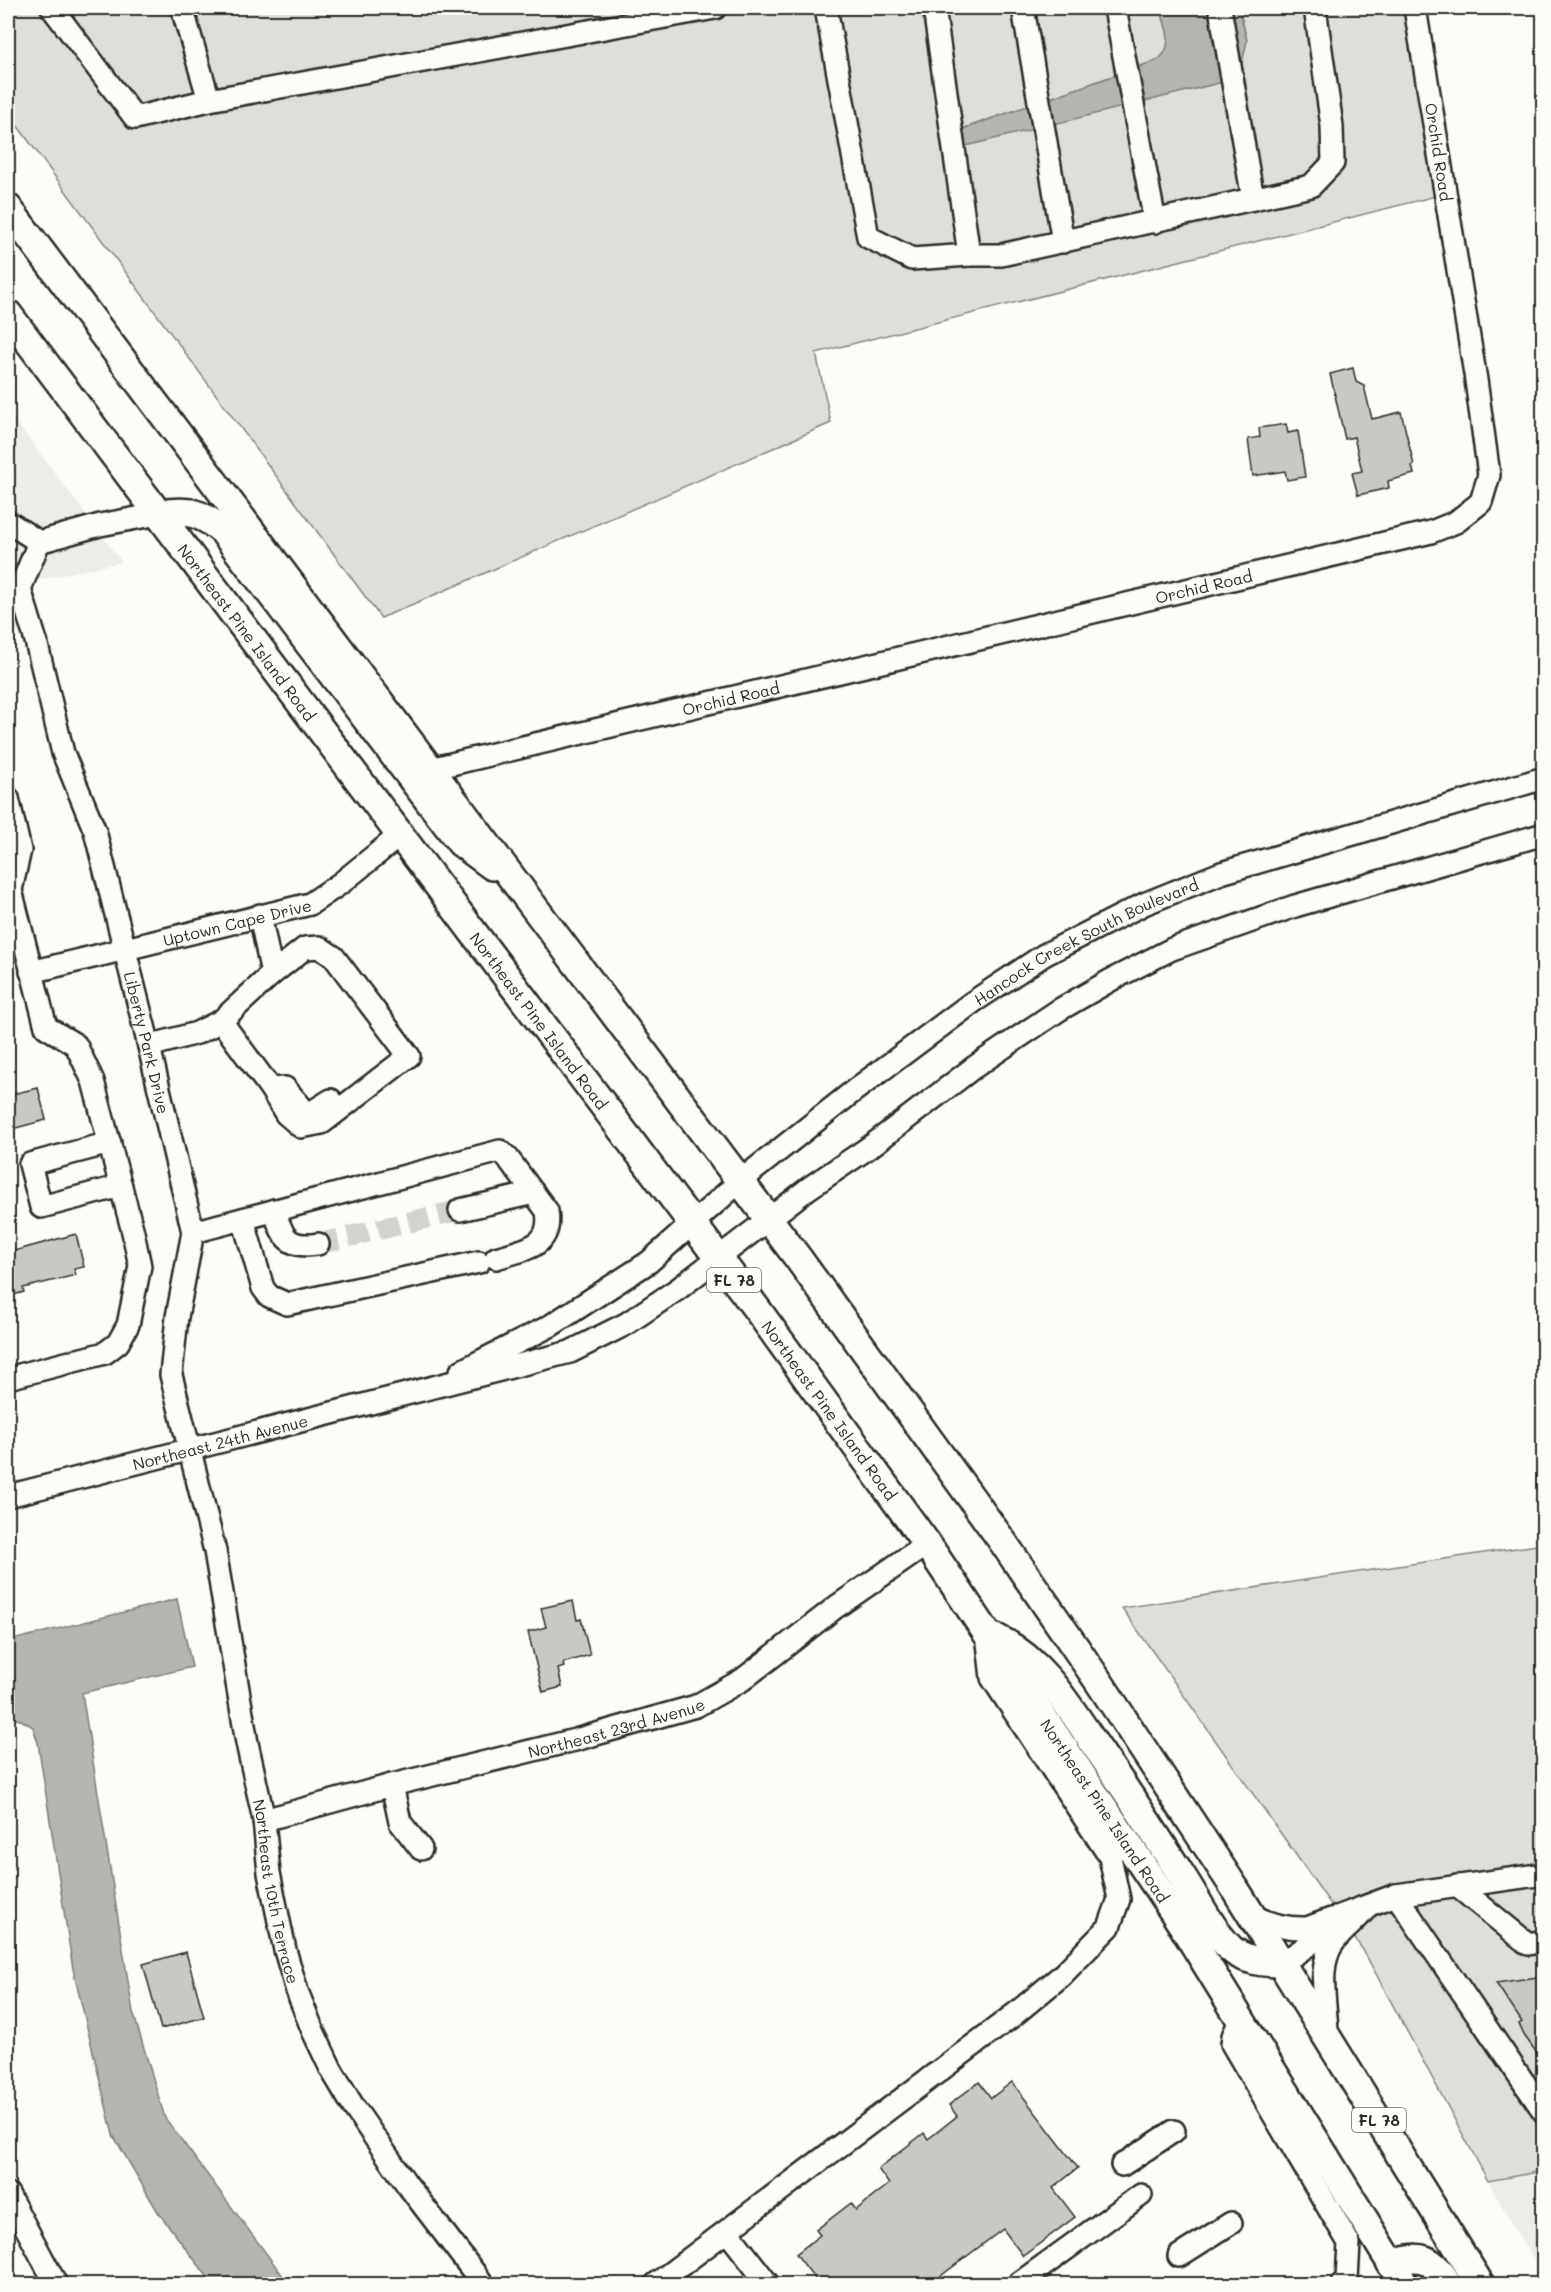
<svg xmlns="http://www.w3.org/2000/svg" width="1551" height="2292" viewBox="0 0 1551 2292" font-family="Mali,sans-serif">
	<rect width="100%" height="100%" fill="#fdfcf7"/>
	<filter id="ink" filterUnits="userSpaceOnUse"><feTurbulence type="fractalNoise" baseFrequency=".0167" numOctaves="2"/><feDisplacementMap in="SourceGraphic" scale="12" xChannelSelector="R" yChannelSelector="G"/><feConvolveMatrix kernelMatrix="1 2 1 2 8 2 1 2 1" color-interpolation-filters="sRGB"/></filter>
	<g filter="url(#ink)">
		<!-- built -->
		<g fill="#edece8">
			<polygon points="8,411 122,562 8,586"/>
			<polygon points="1543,2171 1543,2274 1514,2228 1488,2181"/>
		</g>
		<!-- green -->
		<g fill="#dfdeda" stroke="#858482" stroke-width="1.5">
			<path d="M8 8H1160C1165 25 1176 46 1158 60L948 134 1247 41 1239 8H1420L1452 192 816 353 831 423 381 618 8 113Z"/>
			<polygon points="1543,1544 1543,2171 1488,2181 1363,1950 1122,1608"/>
		</g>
		<!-- water -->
		<g fill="#b5b4b1" stroke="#7e7d7b" stroke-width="1.5">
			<path d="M1160 8H1239L1247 41 1241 68 1223 82 950 150 948 134 1158 60C1176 46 1165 25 1160 8Z"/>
			<polygon points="177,1599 192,1667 82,1693 133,2012 165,2118 289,2284 213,2284 158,2212 113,2135 73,1969 38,1743 33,1727 21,1720 8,1718 8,1641"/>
		</g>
		<!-- building -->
		<g fill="#c9c8c4" stroke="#2b2b2b" stroke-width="1.5">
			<polygon points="1353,368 1356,382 1364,386 1372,419 1401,412 1414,465 1412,466 1414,474 1388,481 1389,488 1358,495 1352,473 1362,471 1354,437 1345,439 1330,374"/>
			<polygon points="1286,424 1288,433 1298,431 1305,477 1287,480 1285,471 1253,476 1248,439 1260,437 1259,428"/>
			<polygon points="38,1088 46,1120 8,1130 8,1095"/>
			<polygon points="76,1234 84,1267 74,1269 76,1275 23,1288 24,1292 10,1296 8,1292 8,1249 13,1248 14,1251"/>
			<polygon points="573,1601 577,1620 581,1619 590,1655 563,1663 564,1667 558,1669 562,1687 543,1692 528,1632 546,1627 541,1608"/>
			<polygon points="186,1952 204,2017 161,2029 143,1964"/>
			<polygon points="1544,1976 1544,2063 1524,2035 1519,2024 1522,2022 1496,1983"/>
			<polygon points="979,2082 991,2098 1012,2082 1078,2168 1053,2188 1075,2217 1023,2256 1003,2229 930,2284 819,2284 796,2254 820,2235 816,2230 851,2203 856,2210 889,2184 878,2169 924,2133 928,2139 957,2116 949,2105"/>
		</g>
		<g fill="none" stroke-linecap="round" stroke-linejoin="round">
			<!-- minor-tunnel -->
			<polyline stroke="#d3d2ce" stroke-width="21" stroke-dasharray="21 10" stroke-linecap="butt" points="318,1244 460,1210"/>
			<defs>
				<g id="minor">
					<polyline points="52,8 135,118 209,100 182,8"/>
					<polyline points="826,8 868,237 912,259 969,255 934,8"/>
					<polyline points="1023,8 1063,242"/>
					<polyline points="1115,8 1155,222"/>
					<polyline points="1220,8 1253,199"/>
					<polyline points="209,100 715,8"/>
					<polyline points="969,255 1001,255 1311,186 1333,163 1332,126 1315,8"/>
					<path id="s1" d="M158 514 100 525 39 542 20 589 36 641 63 753 95 831 146 1034 193 1232 177 1317 171 1375 215 1551 247 1743 264 1820 269 1873 285 1950 297 1991 313 2031 331 2069 353 2106 406 2183 483 2284"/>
					<polyline points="8,522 39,542"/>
					<path id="s2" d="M430 769 1431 532 1456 522 1481 502 1489 475 1476 380 1415 8"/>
					<polyline points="8,798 20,850 11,890 46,1027 76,1045 93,1081 133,1232 140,1266 128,1325 118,1343 105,1353 8,1378"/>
					<path id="s3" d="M31 972 310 904 341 883 400 835"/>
					<polyline points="221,1021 271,1089 286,1114 301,1127 322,1123 409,1056 334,957 319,947 305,948 272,974"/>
					<polyline points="149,1046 197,1033 221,1021 272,974 260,915"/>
					<polyline points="271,1089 285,1088 304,1110 312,1112 331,1100"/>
					<polyline points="110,1143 30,1164 41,1207 121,1186"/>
					<path d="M274 1210C283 1237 287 1249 318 1244"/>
					<polyline points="460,1210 534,1193"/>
					<polyline points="243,1219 263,1288 269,1296 287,1304 479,1262"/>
					<path d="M193 1232 500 1151 507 1157 547 1211C553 1248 524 1249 496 1258"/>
					<path id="s4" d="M461 1371 550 1326 649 1262 739 1182 855 1090 973 1002 1044 955 1144 904 1221 873 1544 778"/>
					<path id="s5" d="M8 1496 570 1352 626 1324 678 1289 809 1188 871 1146 973 1068 1059 1010 1111 980 1172 949 1295 906 1544 834"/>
					<polyline points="392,1785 400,1822 421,1849"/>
					<path id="s6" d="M264 1820 392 1785 575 1740 696 1706 742 1680 836 1607 927 1544"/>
					<polyline points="1457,1886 1528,1944 1544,1941"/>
					<polyline points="1396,1895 1544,2112"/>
					<path d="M1253 1916C1271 1924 1287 1929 1307 1928L1396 1895 1544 1874"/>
					<polyline points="1282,1963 1338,1925"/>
					<polyline points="1241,2019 1233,2036 1232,2044 1349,2243 1347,2280 1342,2284"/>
					<path d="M1327 2035C1327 2007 1316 1965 1334 1942 1344 1929 1357 1921 1367 1907"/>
					<polyline points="1122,2165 1174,2131"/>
					<polyline points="8,2194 56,2284"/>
					<polyline points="727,2231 768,2284"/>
					<polyline points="1179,2256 1231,2223"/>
					<polyline points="656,2284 1015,2014 1061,1976 1109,1927 1119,1899 1110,1857 992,1678 987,1634"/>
					<polyline points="1018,2284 1141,2195"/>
				</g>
				<g id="major">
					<polyline points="8,208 798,1258 1003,1542 1099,1682 1234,1887 1480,2284"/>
					<path id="s7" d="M8 314 759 1312 927 1544 1181 1923 1404 2284"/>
					<path d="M158 514C189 510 199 511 223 531L461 843 492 866"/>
					<path d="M996 1638C1043 1660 1071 1710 1099 1751 1129 1794 1157 1837 1185 1881 1199 1903 1212 1930 1231 1949 1245 1961 1264 1963 1282 1963"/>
					<path d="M1391 2264C1421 2252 1432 2258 1448 2284"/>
				</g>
			</defs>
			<!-- minor casing -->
			<use href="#minor" stroke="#2b2b2b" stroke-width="26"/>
			<!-- major casing -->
			<use href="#major" stroke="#2b2b2b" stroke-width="32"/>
			<!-- minor -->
			<use href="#minor" stroke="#fdfcf7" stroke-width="21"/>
			<!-- major -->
			<use href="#major" stroke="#fdfcf7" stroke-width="27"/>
		</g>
	</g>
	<g text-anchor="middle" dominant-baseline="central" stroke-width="4.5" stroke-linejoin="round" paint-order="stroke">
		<!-- shield labels -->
		<g fill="#fdfcf7" stroke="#6a6a68" stroke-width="1.5">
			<rect x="707" y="1268" width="54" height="24" rx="4.5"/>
			<rect x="1352" y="2108" width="54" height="24" rx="4.5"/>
		</g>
		<g font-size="15" font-weight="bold" fill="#2b2b2b">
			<text x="734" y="1280">FL 78</text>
			<text x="1379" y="2120">FL 78</text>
		</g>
		<!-- street labels -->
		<g font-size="16" fill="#2b2b2b" stroke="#fdfcf7">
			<text transform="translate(1439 152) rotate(81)">Orchid Road</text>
			<text stroke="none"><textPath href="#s2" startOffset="795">Orchid Road</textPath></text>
			<text stroke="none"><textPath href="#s7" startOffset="398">Northeast Pine Island Road</textPath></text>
			<text stroke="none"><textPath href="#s2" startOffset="309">Orchid Road</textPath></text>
			<text stroke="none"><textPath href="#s3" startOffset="212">Uptown Cape Drive</textPath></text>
			<text stroke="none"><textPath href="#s4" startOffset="762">Hancock Creek South Boulevard</textPath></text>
			<text stroke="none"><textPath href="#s7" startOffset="884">Northeast Pine Island Road</textPath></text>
			<text stroke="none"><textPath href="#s1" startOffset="645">Liberty Park Drive</textPath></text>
			<text stroke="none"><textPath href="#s7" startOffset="1370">Northeast Pine Island Road</textPath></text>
			<text stroke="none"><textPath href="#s5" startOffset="219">Northeast 24th Avenue</textPath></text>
			<text stroke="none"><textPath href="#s6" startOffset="364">Northeast 23rd Avenue</textPath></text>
			<text stroke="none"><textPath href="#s7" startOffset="1856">Northeast Pine Island Road</textPath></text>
			<text stroke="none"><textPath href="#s1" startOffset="1512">Northeast 10th Terrace</textPath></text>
		</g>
	</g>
	<!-- margin -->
	<rect width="1551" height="2292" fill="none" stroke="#fdfcf7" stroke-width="30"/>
	<rect x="15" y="15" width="1521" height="2262" fill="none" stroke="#2b2b2b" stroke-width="2" filter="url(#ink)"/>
</svg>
